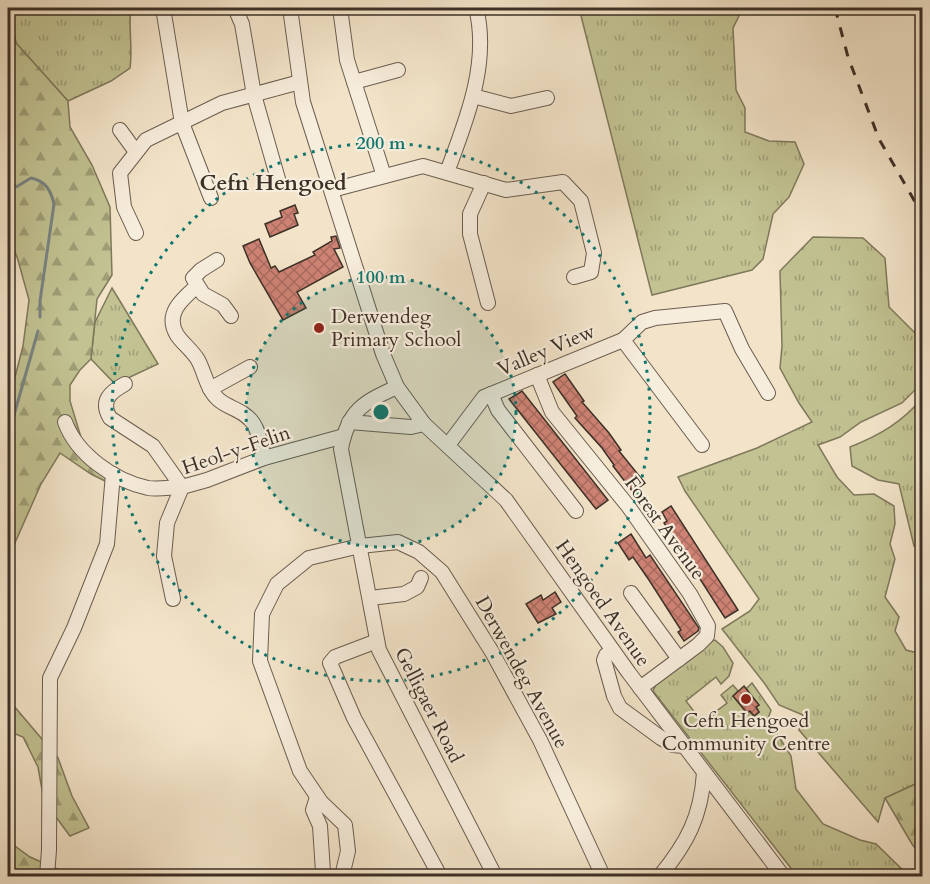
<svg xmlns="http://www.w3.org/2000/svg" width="930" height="884" viewBox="0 0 930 884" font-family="Cardo,serif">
	<defs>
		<pattern id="grass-tufts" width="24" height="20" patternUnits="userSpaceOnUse" patternTransform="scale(1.5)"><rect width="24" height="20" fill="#c2c292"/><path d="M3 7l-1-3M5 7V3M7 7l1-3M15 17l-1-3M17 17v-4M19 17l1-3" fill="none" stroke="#9f9e77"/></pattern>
		<pattern id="forest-firs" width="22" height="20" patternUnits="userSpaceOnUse" patternTransform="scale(1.5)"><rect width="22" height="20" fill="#c2c292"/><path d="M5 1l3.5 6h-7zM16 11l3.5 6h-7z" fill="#9f9e77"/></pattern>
		<pattern id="building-cross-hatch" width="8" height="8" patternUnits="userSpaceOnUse" patternTransform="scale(1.5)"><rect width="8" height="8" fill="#ce8274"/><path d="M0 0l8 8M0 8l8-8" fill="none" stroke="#a86b5f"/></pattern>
	</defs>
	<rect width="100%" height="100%" fill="#f3e4c9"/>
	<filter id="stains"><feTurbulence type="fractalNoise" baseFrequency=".00333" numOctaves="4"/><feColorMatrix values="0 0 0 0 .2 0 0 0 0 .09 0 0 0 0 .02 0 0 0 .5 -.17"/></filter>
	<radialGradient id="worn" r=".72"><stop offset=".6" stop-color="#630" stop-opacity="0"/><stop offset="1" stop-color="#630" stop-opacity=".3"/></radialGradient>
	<!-- grass -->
	<g fill="url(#grass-tufts)" stroke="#7f795c" stroke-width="1.5">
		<path d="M9 8H131C128 28 133 47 130 68L111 81 68 101 16 43Z"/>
		<polygon points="579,8 743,8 733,28 736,90 745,108 745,132 769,141 795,142 804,164 789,197 773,214 763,259 752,270 652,295"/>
		<polygon points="813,237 863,238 885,258 889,307 922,340 922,383 902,403 861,422 840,437 818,445 837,477 854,495 874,494 894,506 895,524 890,544 895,559 885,597 899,617 895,631 906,650 922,654 922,781 885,798 878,822 799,730 803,715 779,705 765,684 722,629 750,611 759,599 685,491 678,477 757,448 812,422 799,403 780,368 782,346 780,271"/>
		<polygon points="112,288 158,364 115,384 91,359 95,322"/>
		<path d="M922 398V550L914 546 899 484 878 480 852 466 850 447C878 436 903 422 922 398Z"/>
		<polygon points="715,640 723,647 733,663 729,676 721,684 716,677 686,701 702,722 727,703 721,695 733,685 738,691 733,696 754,716 759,712 756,707 759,705 746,689 752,683 771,710 768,719 791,756 796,789 823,824 860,840 876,844 909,876 797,876 653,691 657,682 709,642"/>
	</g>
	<!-- forest -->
	<g fill="url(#forest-firs)" stroke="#7f795c" stroke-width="1.5">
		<polygon points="8,8 16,43 68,101 70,127 92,165 110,207 112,275 97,299 91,359 80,370 70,385 70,401 83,444 115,486 91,474 60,453 41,484 10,554 8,564 8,404 23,346 29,300 18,260 12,244 8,243"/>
		<polygon points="8,699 58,758 72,796 89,828 70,836 44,801 38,767 23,737 8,731"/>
		<polygon points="922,781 922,858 912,844 885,798"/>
		<polygon points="8,841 30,857 73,876 8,876"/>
	</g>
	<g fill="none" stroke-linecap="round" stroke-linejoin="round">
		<!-- stream -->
		<g stroke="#788483" stroke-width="3">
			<path d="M8 180 16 187 31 178C46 181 51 191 54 204L40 301V317"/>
			<polyline points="8,436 38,331"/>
		</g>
	</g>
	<!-- building -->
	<g fill="url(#building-cross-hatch)" stroke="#3c3027" stroke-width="1.5">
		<polygon points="295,205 298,213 294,214 298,225 270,237 265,224 282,217 280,211"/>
		<polygon points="336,236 340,248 334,249 343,267 297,292 306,308 283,320 250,263 243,246 259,239 271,268 275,266 279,272 315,255 313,252 332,241 331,237"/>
		<polygon points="565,374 584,401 582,402 609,433 621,450 619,451 645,483 633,492 613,466 614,465 602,448 575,418 577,416 553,382"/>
		<polygon points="522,391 608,500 596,509 509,399"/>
		<polygon points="671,506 738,610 725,618 664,523 667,521 662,512"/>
		<polygon points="631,534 646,558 650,555 699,628 698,631 684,641 678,632 681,630 649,580 633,557 629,560 618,543"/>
		<polygon points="555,592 561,602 552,608 556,614 538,623 526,604 541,595 543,600"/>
		<polygon points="744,686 759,705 756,707 759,712 754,716 750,711 747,713 733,696"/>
	</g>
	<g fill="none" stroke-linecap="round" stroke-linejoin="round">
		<defs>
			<g id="minor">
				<polyline points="163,8 182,123 211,198"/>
				<polyline points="235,8 242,24 254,95 278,179"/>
				<polyline points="290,8 303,102 383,354 397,387 424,424"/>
				<polyline points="340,8 347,60 384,176"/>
				<polyline points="354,82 398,70"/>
				<polyline points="473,96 511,106 547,98"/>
				<polyline points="120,130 136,152"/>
				<path d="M447 172C466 121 490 63 476 8"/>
				<polyline points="484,183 470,214 470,234 488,303"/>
				<polyline points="332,190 423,166 506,190 563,182 581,201 594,253 591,272 574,277"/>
				<polyline points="136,233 124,207 120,173 146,140 222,103 300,82"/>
				<polyline points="217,260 201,270 193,278 203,294 223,305 231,316"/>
				<path d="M197 286C182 299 164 314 177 335 183 344 192 350 198 360 205 373 207 390 219 400 230 409 244 410 253 423 260 433 261 446 264 458"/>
				<polyline points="623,340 642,322 655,318 725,311 742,349 768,393"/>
				<polyline points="537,375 552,412 628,506 690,594 708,626 707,636 698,645 640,688"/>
				<path d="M125 384C110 392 100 401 110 418L153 446 182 487"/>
				<path d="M397 387C364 402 348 410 341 449L379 650 495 876"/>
				<polyline points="210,389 250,367"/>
				<polyline points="491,394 498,410 576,511"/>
				<path d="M65 422C77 455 115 481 148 488 159 490 171 487 182 487"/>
				<polyline points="349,422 411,427 424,424 506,500 629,673 783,876"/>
				<polyline points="448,445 484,397 623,340 702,445"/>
				<polyline points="631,593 679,659"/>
				<polyline points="370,598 404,594 417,587 421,578"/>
				<polyline points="173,599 164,556 167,523 182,487 207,480 264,458 344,436"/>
				<polyline points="377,641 335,657 330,663 354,718 440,876"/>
				<polyline points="613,651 606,655 604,660 614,696 620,708 661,738 673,745 683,746"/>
				<polyline points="317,797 313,810 320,826 323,872 325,876"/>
				<polyline points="47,876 49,850 50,678 74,628 107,544 113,474"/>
				<polyline points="342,876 348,851 345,825 321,802 300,771 260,661 262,614 277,584 309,558 360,546 398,542 419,552 442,572 492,652 540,740 603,876"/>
				<path d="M660 876C687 843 701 817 704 773"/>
			</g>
		</defs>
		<!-- minor casing -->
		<use href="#minor" stroke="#6a5d50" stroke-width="16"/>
		<!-- minor -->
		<use href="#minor" stroke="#f7eddc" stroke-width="14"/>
		<!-- rail -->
		<polyline stroke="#3c3027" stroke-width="3" stroke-dasharray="10 10" stroke-linecap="butt" points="835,8 848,57 879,139 922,214"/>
	</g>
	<!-- distance rings -->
	<circle cx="381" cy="412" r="135" fill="#0f766e" fill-opacity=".12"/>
	<g fill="none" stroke="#0f766e" stroke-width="3" stroke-dasharray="3 6">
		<circle cx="381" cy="412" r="135"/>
		<circle cx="381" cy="412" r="269"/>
	</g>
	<!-- markers -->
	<g fill="#8f2418" stroke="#f7eddc" stroke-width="2">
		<circle cx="319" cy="328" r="6"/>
		<circle cx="746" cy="699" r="6"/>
	</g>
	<g text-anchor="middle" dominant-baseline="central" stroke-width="4.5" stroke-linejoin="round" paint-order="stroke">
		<!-- poi labels -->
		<g font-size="20" fill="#3c3027" stroke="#f7eddc" text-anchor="start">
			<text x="331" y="316">Derwendeg<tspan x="331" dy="23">Primary School</tspan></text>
			<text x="746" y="720" text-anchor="middle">Cefn Hengoed<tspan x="746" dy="23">Community Centre</tspan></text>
		</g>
		<!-- street labels -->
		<g font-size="20" fill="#3c3027" stroke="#f7eddc">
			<text transform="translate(546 350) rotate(-23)">Valley View</text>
			<text transform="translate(236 450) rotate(-19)">Heol-y-Felin</text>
			<text transform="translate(665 528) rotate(54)">Forest Avenue</text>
			<text transform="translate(603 603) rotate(55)">Hengoed Avenue</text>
			<text transform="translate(522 672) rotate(61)">Derwendeg Avenue</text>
			<text transform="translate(429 705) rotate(63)">Gelligaer Road</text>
		</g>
		<!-- quarter labels -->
		<g font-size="22" font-weight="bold" fill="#3c3027" stroke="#f7eddc">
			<text x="273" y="183">Cefn Hengoed</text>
		</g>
	</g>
	<circle cx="381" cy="412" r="9" fill="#0f766e" stroke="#f7eddc" stroke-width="3"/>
	<g font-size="18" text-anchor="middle" font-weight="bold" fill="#0f766e" stroke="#f7eddc" stroke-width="4.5" stroke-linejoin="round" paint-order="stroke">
		<text x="381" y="149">200 m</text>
		<text x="381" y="283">100 m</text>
	</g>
	<!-- margin -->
	<rect width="930" height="884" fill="none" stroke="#f3e4c9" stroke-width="30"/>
	<rect x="9" y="9" width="912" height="866" fill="none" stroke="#3c3027" stroke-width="3"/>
	<rect x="15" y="15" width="900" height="854" fill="none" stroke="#3c3027" stroke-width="1.5"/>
	<rect width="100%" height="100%" filter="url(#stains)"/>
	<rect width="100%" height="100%" fill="url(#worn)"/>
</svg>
